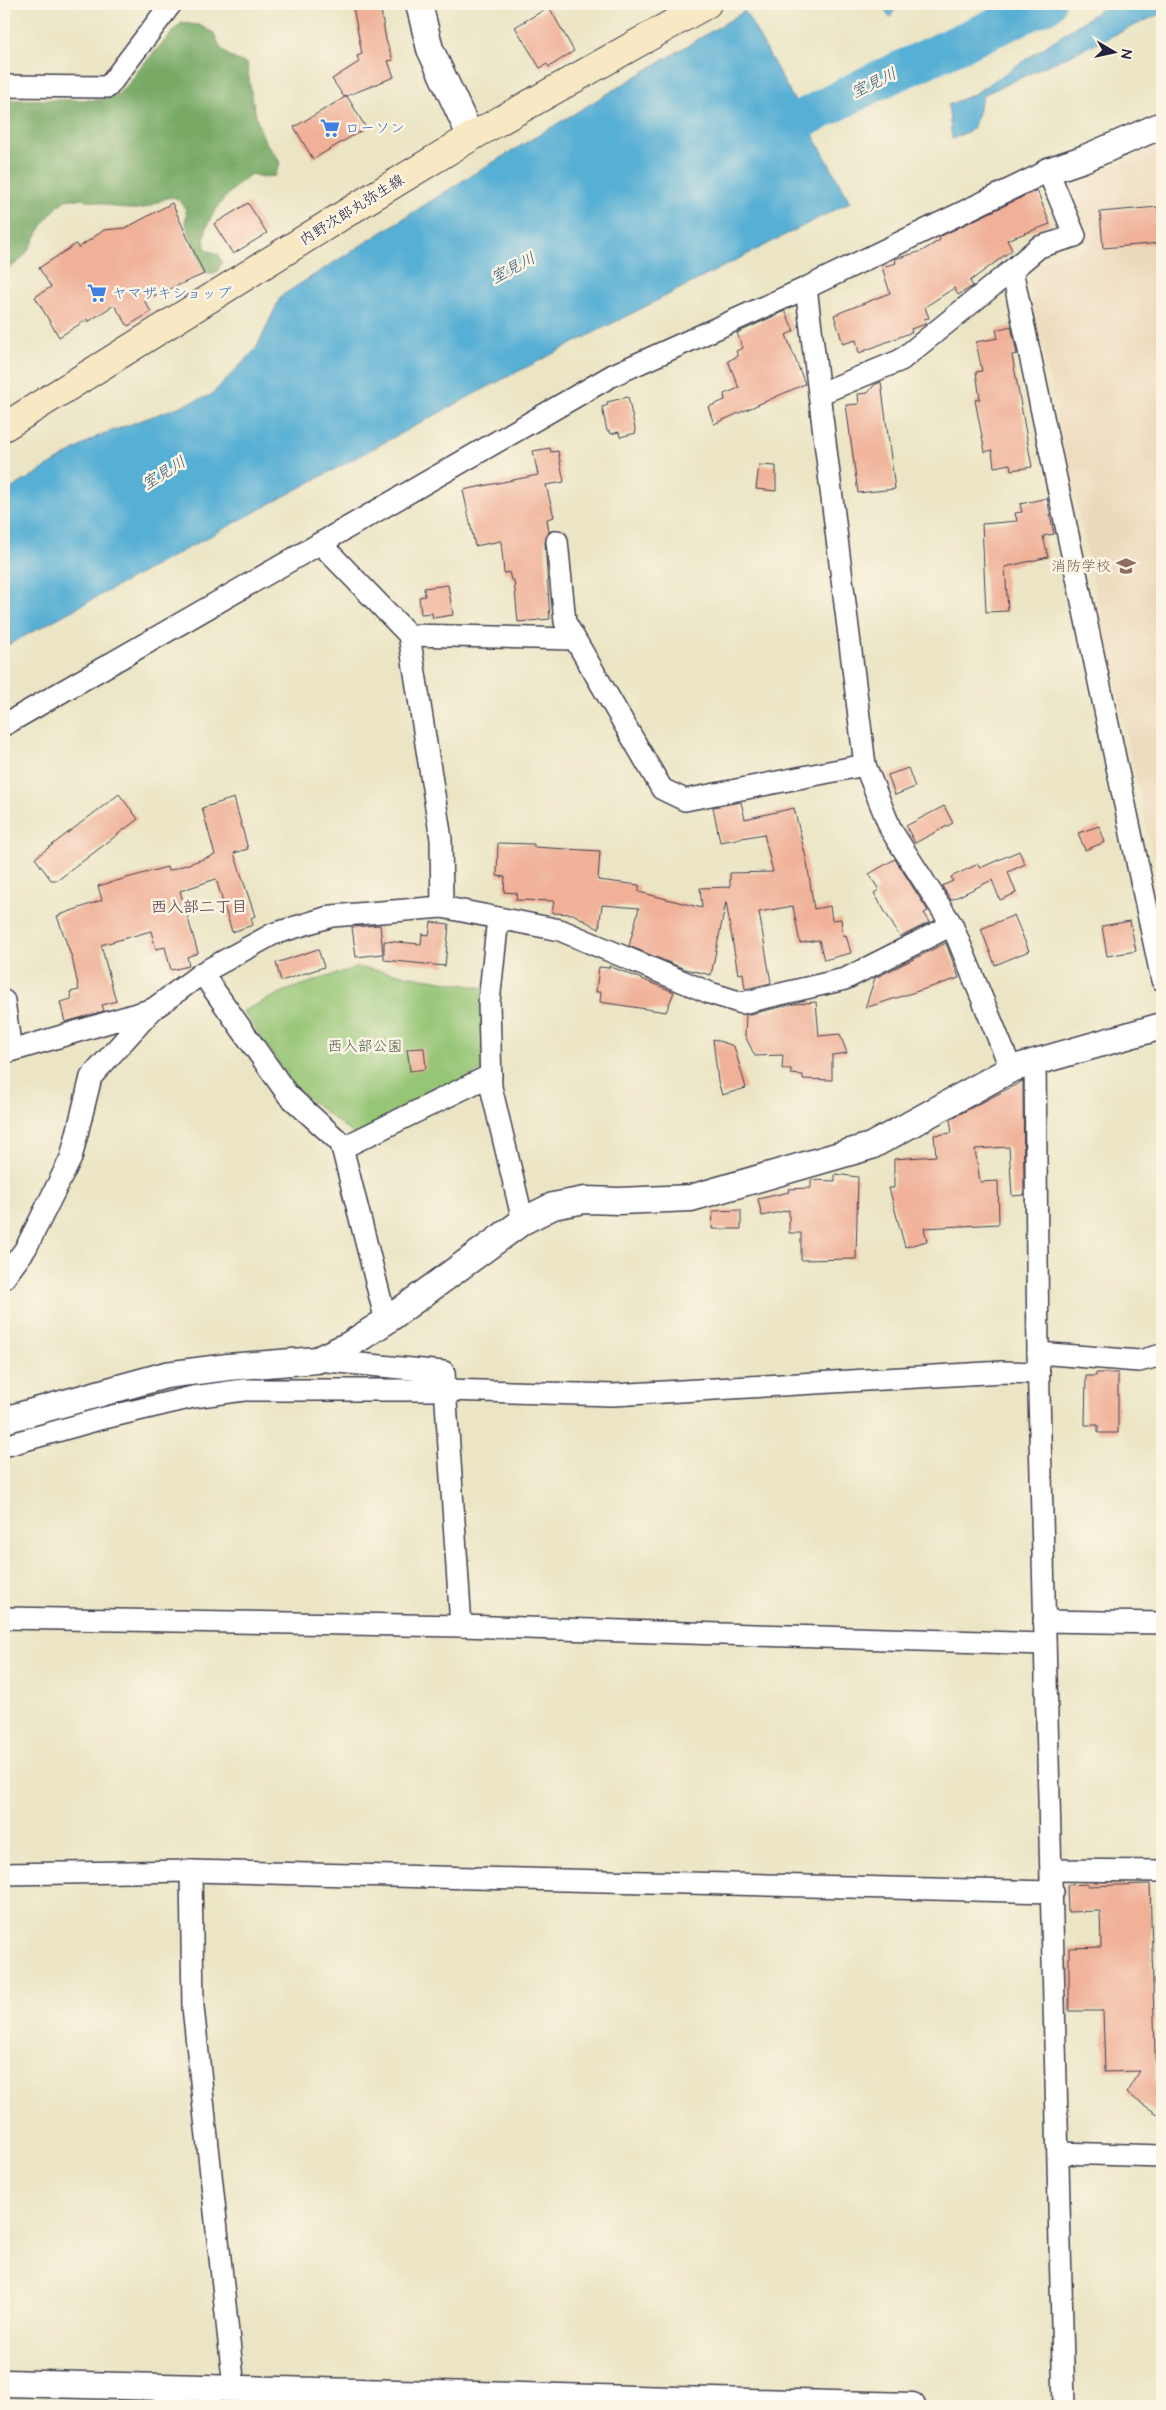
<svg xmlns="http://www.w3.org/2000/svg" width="1166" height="2410" viewBox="0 0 1166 2410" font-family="'Architects Daughter','Klee One',sans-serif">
	<rect width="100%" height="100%" fill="#fcf5e5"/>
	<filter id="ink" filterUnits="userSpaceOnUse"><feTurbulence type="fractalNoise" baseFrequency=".02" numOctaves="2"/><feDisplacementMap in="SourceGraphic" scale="10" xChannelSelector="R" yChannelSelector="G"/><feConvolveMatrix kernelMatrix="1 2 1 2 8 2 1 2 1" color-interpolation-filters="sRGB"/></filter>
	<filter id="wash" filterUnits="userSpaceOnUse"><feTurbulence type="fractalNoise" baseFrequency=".0096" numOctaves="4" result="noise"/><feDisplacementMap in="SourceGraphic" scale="20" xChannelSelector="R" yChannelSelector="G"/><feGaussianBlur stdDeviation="1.12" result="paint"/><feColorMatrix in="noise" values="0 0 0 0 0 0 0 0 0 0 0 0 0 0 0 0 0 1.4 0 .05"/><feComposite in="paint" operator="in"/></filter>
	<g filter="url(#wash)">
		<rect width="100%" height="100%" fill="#ebe5c5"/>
		<!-- built -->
		<polygon fill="#ecd8ba" points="1162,144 1162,856 1153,857 1027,277 1047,260 1089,249 1069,184"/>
		<!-- green -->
		<polygon fill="#95c574" stroke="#5c7458" points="357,967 484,988 482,1070 356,1136 297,1090 243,1011 287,990"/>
		<!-- forest -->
		<path fill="#78aa66" stroke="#4d6650" d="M181 23 199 25 214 33C221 53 228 57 247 64 250 86 255 125 267 144 271 151 277 155 280 163L275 176 262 177 251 174C231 188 197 223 206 249L219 255 222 262 217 272 211 274 204 271 185 222C189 210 184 204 174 197 161 197 153 208 138 209 113 211 91 195 65 200 57 207 50 214 44 223 30 243 29 260 4 270V100H100L117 95 127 86 141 67Z"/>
		<!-- water -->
		<g fill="#57afd4" stroke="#3c6888">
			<polygon points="882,4 898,4 890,18"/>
			<polygon points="1109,4 1162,4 1162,13 983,95 973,129 952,139 948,105 974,94"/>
			<polygon points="745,11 850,202 478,392 4,647 4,493 98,436 211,395 256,349 281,296 472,175"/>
		</g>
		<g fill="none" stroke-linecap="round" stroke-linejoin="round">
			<!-- river -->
			<polyline stroke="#57afd4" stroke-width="39" points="757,142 877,81 1046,4"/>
		</g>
		<g id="blocks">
			<!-- building -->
			<g fill="#f0b198">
				<polygon points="372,4 380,4 386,40 393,60 388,61 394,77 344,97 332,79 359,62 357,56 362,54 353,7"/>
				<polygon points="549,7 574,51 549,67 547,64 540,68 515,27"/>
				<polygon points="347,96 366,128 313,159 294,127"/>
				<polygon points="1037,190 1050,224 1007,240 1012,250 970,281 973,286 958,295 954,288 925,307 929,318 924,319 926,324 911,329 912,332 859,353 856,340 843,344 834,315 890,293 882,267 896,263 895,259 922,251 940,240 939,237"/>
				<polygon points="172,203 204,274 144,300 151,312 128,326 114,305 88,322 88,319 59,337 35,297 51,287 39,268 76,244 78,248 104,230 126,228"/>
				<polygon points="248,203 267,233 233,254 214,224"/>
				<polygon points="1158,207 1161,243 1103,248 1100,212"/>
				<polygon points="785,311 794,331 786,335 805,384 714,424 708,407 725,400 724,394 739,388 728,361 738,356 736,351 743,348 737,333"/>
				<polygon points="1011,326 1017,354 1012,355 1032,467 1011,470 1010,464 994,467 992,450 985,452 975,400 980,399 976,372 982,371 976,342 998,338 996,330"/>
				<polygon points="881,382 895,489 858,493 846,405 859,404 858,394 868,393 874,385"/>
				<polygon points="628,397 636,433 620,437 619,432 611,434 610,431 607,431 602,407 608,405 607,402"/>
				<polygon points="550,448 551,452 558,451 564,482 546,485 554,517 547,519 549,532 545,542 550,619 518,622 514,580 511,580 509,572 504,573 501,541 475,546 463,490 538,475 533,451"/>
				<polygon points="759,465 776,466 776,491 756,489"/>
				<polygon points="1047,498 1054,534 1043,536 1048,557 1005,567 1008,611 986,612 982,524 1017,521 1015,513 1022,512 1020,504"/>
				<polygon points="448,585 453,615 433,618 432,613 421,614 419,597 425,596 424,588"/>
				<polygon points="908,768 915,787 895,795 888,775"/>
				<polygon points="119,794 138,819 58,880 51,880 35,858"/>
				<polygon points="234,798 248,849 234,853 255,916 251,918 253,925 232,932 216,879 180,891 198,953 187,957 189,966 171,970 165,947 156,949 151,931 101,945 116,1001 102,1005 104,1011 65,1022 60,1002 72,999 70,992 79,990 72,958 57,916 102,900 98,886 167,867 168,871 215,855 202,808"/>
				<polygon points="741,802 745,819 794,808 807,862 814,909 830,906 832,920 841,919 843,936 846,935 851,953 824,960 819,940 800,943 793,906 759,912 771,983 745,989 743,973 738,974 726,902 711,975 685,969 629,946 639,908 602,905 599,929 573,914 552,913 554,901 516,900 517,893 504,892 505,877 497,876 498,843 534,844 534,847 600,851 598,880 639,885 639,892 702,908 700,888 730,887 730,873 773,872 764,834 720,842 713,807"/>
				<polygon points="944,806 953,823 915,843 906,826"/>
				<polygon points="1099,826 1105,842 1085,850 1078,833"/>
				<polygon points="1019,851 1025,864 1008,872 1016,893 1000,900 992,880 951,900 942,886 953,881 951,877 978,864 980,868"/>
				<polygon points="895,859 928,911 924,913 930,922 900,937 874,893 879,890 869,874"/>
				<polygon points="1014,915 1029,951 995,965 981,929"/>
				<polygon points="1130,921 1136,951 1107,956 1102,926"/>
				<polygon points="431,922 449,924 445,966 384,960 384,941 421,944 422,934 429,935"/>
				<polygon points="380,925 383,954 356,957 352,927"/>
				<polygon points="946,943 959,978 865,1008 875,978"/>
				<polygon points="318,949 324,967 281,981 276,963"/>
				<polygon points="609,966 674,992 666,1012 600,1002 601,992 596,992 599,967 609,968"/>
				<polygon points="816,1002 819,1036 840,1034 847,1053 832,1055 832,1080 803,1079 803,1075 791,1074 791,1069 782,1069 783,1055 755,1056 745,1036 746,1015 794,1004"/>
				<polygon points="713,1039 734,1046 746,1088 722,1095 718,1081"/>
				<polygon points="424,1048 426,1069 410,1071 407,1049"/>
				<polygon points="1023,1081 1024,1195 1012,1196 1009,1147 975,1149 980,1182 998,1181 999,1224 924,1228 927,1241 905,1247 889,1188 894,1188 894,1159 936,1156 934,1135 952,1133 950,1119"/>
				<polygon points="835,1174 858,1177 856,1259 801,1260 801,1233 789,1233 789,1210 762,1216 758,1199 789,1192 788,1189 811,1188 811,1180 835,1181"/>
				<polygon points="741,1210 741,1229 712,1229 713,1211"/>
				<polygon points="1096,1373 1118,1373 1118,1433 1098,1433 1098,1425 1085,1425 1086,1376 1096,1376"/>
				<polygon points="1087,1884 1087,1886 1150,1884 1156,2083 1162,2087 1162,2117 1126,2093 1140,2071 1105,2072 1103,2011 1069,2011 1069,1948 1101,1947 1100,1911 1068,1912 1067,1885"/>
			</g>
		</g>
	</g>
	<g filter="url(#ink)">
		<use href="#blocks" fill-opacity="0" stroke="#403f50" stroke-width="1"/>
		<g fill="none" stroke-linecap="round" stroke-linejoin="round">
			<defs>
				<g id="minor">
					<polyline points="4,86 108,87 171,4"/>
					<polyline points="806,288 865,765 891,830 952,925 1011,1069"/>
					<polyline points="819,394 901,360 1012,270"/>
					<polyline points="557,541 565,622 662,789 685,800 865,765"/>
					<polyline points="320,543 409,635 441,839 442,907"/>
					<polyline points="409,635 573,639"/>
					<polyline points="4,725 613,375 806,288 1048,171 1075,236 1039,247 1012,270 1162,980"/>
					<polyline points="498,918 489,1002 491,1087 523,1221"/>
					<polyline points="202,973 288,1095 341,1143 386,1321"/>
					<polyline points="4,1001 11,1051 4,1051"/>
					<polyline points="11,1051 150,1010"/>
					<polyline points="1035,1064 1038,1353 1064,2406"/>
					<polyline points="342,1148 491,1075"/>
					<polyline points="4,1278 26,1248 71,1158 91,1077 152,1010 202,973 273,934 332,916 442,907 560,930 710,993 742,1003 845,979 952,925"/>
					<polyline points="1038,1353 1139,1361 1162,1355"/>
					<polyline points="317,1360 444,1372 461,1626"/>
					<polyline points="4,1446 100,1419 193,1397 244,1390 447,1390 613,1395 1003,1372 1039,1373"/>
					<polyline points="4,1618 461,1626 1045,1644"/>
					<polyline points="1044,1621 1162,1623"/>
					<polyline points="1052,1870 1162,1871"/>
					<polyline points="191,1871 193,2007 234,2388"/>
					<polyline points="4,1874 191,1871 1053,1892"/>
					<polyline points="1059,2153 1162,2156"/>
				</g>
				<g id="tertiary">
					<polyline points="419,4 430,49 471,137"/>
					<polyline points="1048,171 1083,159 1162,125"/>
					<polyline points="4,1420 166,1375 228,1367 317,1360 349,1345 386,1321 523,1221 553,1206 585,1200 619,1201 691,1198 871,1146 1011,1069 1162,1026"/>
					<polyline points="4,2383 912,2406"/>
				</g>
				<polyline id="secondary" points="4,427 364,202 471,137 707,4"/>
			</defs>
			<!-- minor casing -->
			<use href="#minor" stroke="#403f50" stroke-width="24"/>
			<!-- tertiary casing -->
			<use href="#tertiary" stroke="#403f50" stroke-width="29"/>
			<!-- secondary casing -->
			<use href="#secondary" stroke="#403f50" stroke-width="30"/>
			<!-- minor -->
			<use href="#minor" stroke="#fff" stroke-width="21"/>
			<!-- tertiary -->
			<use href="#tertiary" stroke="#fff" stroke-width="26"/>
			<!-- secondary -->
			<use href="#secondary" stroke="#f8e8c3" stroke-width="28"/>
		</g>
	</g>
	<!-- icons -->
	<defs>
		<symbol id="supermarket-bare" viewBox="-9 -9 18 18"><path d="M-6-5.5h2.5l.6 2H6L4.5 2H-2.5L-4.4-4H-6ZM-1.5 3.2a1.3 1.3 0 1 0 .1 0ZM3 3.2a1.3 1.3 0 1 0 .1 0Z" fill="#3f7fe0" stroke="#fcf5e5" stroke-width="2.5" paint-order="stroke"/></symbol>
		<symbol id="school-bare" viewBox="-9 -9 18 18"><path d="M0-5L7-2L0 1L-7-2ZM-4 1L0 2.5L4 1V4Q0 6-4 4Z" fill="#8d6e63" stroke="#fcf5e5" stroke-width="2.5" paint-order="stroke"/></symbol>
	</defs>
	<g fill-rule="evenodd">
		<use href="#supermarket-bare" x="316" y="114" width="28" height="28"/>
		<use href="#supermarket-bare" x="83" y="279" width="28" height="28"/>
		<use href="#school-bare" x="1112" y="552" width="28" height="28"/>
	</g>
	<g text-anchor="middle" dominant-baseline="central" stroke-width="5" stroke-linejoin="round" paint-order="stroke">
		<!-- shop labels -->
		<g font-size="15" fill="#366cbe" stroke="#fcf5e5" text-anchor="start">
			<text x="345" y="128">ローソン</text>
			<text x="112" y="293">ヤマザキショップ</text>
		</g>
		<!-- street labels -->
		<g font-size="15" fill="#22223b" stroke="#fcf5e5">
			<text transform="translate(352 210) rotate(-32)">内野次郎丸弥生線</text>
		</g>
		<!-- education labels -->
		<g font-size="15" fill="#785e54" stroke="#fcf5e5" text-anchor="end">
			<text x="1111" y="566">消防学校</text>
		</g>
		<!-- park labels -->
		<g font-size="15" fill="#4a5b4f" stroke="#fcf5e5">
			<text x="365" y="1046">西入部公園</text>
		</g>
		<!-- water labels -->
		<g font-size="16" font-style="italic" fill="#375a78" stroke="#fcf5e5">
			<text transform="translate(874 83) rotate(-26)">室見川</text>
			<text transform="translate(513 268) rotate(-28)">室見川</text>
			<text transform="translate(164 473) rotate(-32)">室見川</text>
		</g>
		<!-- neighbourhood labels -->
		<g font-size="16" font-weight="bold" fill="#6a545c" stroke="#fcf5e5">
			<text x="199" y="907">西入部二丁目</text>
		</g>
	</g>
	<!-- margin -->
	<rect width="1166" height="2410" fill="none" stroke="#fcf5e5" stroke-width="20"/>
	<!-- north arrow -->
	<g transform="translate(1114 52) rotate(99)" stroke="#fcf5e5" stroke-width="4" paint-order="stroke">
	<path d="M0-4L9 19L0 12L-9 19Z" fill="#22223b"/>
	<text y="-8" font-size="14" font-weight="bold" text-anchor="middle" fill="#22223b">N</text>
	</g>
</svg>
